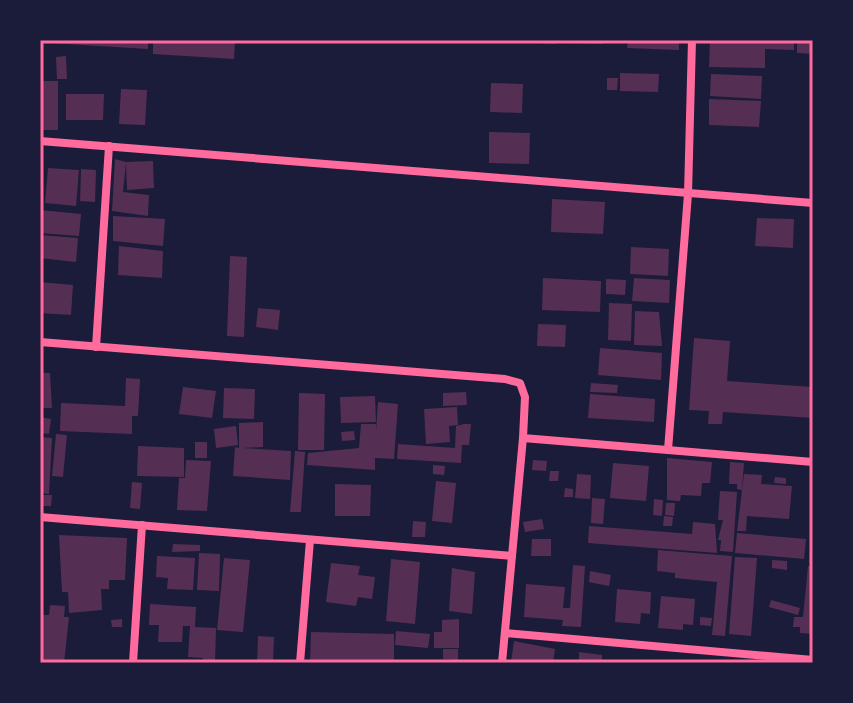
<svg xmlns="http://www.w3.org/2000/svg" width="853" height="703" viewBox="0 0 853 703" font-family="'Varela Round',sans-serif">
	<rect width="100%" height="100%" fill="#1b1b3a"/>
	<!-- building -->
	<g fill="#542f53">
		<polygon points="51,40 148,40 148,49 50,43"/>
		<polygon points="153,40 235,40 234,59 153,54"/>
		<polygon points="539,40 557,40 556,44 539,43"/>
		<polygon points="563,40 603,40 603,44 563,43"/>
		<polygon points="628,40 679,40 679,50 627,48"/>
		<polygon points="710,40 794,40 794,50 765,49 765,68 709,67"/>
		<polygon points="797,40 813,40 813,54 797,53"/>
		<polygon points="66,56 67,79 57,79 56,57"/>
		<polygon points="620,73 659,74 658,92 620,91"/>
		<polygon points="711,74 762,76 761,99 710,96"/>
		<polygon points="607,78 618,78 617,90 607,90"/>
		<rect x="40" y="81" width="18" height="49"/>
		<polygon points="491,83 523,84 522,113 490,112"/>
		<polygon points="121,89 147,90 145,125 119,124"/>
		<polygon points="66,94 104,94 103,120 66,120"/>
		<polygon points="709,99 761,101 759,127 709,125"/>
		<polygon points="489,132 530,133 529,164 489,163"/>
		<polygon points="115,159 126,162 153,161 154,188 127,190 126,163 123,192 149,195 148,216 112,211"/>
		<polygon points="48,168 79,170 76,206 45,203"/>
		<polygon points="81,169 96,170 95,202 80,201"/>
		<polygon points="552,199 605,202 603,234 551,232"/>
		<polygon points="40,210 81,214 79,236 40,233"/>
		<polygon points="113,216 165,219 163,246 113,241"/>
		<polygon points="757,218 794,219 793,248 755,246"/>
		<polygon points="40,235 78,238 76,262 40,258"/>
		<polygon points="119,246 163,251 162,278 118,275"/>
		<polygon points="631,247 669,249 668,276 630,274"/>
		<polygon points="230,256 247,257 244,337 227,336"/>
		<polygon points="543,278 601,281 600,312 542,310"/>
		<polygon points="634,278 670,280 669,303 632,301"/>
		<polygon points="606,279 626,280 625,295 606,294"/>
		<polygon points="40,282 73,285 71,315 40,313"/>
		<polygon points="609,303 632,304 631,341 608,340"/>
		<polygon points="258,308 280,310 278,330 256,327"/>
		<polygon points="635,311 659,312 662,346 634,345"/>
		<polygon points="538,324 566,325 565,347 537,346"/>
		<polygon points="694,338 730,341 727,381 813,387 813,418 723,412 722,424 708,424 709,411 689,410"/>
		<polygon points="600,348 662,353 661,380 598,375"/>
		<polygon points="40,373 50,373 52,408 40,408"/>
		<polygon points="126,378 140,379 138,416 132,416 132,434 60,431 61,403 125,406"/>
		<polygon points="591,383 618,385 617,393 590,392"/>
		<polygon points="183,387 216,391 212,418 179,414"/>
		<polygon points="224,388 255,389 254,419 223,418"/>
		<polygon points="466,392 467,405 443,406 443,393"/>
		<polygon points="299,393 325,394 324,450 298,450"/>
		<polygon points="590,394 655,399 654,422 588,418"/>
		<polygon points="375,396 376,422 341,423 340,397"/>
		<polygon points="378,402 398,404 394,459 375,458 375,470 307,465 308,453 359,448 361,424 376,424 376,431"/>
		<polygon points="457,407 458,425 449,426 450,442 426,444 424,409"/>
		<polygon points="40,417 51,419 49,434 40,433"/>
		<polygon points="263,422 263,447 242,448 291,451 290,480 233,476 235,447 239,448 239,423"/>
		<polygon points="464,424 471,424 469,445 462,445 461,463 397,459 398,444 455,448 456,426"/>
		<polygon points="236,426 238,445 216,448 214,429"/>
		<polygon points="354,431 355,440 342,441 341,432"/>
		<polygon points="56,434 67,435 63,477 52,476"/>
		<polygon points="40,437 52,438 49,494 40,493"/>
		<rect x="195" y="442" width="12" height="16"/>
		<polygon points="138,446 184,448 184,477 137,476"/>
		<polygon points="295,451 305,452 301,512 290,512"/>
		<polygon points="667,458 712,462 710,483 702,483 701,496 681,495 680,501 667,500"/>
		<polygon points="186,460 211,461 207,511 177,510 179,478 185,478"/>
		<polygon points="533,460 547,461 546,471 532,470"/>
		<polygon points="730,462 744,463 742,490 737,489 737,484 729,484"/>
		<polygon points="613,463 649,466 646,501 610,498"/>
		<polygon points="433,465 445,466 444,475 433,474"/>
		<polygon points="550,471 559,471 558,481 549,481"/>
		<polygon points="577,474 591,475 590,499 575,498"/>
		<polygon points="744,474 762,475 761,484 792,486 789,519 747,516 746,531 737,531"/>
		<polygon points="775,477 786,478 786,484 774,483"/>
		<polygon points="436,481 456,483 452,523 432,521"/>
		<polygon points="132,482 142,483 140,509 130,508"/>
		<polygon points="335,484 371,485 370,516 335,516"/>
		<polygon points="565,488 573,489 573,497 564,497"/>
		<polygon points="720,491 737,492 733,552 720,551 721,540 718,540 723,520 718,520"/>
		<polygon points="40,495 52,495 51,506 40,506"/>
		<polygon points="592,498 605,499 603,524 591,523"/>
		<polygon points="654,499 663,500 662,516 653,515"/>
		<polygon points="666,503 675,503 674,516 665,515"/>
		<polygon points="664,516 673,517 672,526 663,526"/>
		<polygon points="542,519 544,529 525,532 523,522"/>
		<polygon points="413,521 426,522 425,537 412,537"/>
		<polygon points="693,522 715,524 717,553 588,543 589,526 692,534"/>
		<polygon points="737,533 806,539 804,559 735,553"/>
		<polygon points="811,534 813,534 813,562 809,562"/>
		<polygon points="59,535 127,538 125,580 109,580 109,589 101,589 102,610 69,613 68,592 62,592"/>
		<polygon points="532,539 551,539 551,556 531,556"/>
		<polygon points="173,544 200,545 200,551 172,552"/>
		<polygon points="658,550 732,556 725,636 712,635 717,582 675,578 675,573 657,571"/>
		<polygon points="199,553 220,554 219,591 197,590"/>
		<polygon points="157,556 195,558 193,590 167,589 168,578 156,577"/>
		<polygon points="735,557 757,558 751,636 729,634"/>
		<polygon points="224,558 250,560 243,632 217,630"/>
		<polygon points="391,559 420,562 415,624 386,621"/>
		<polygon points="772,560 787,561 787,570 772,568"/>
		<polygon points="331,563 360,566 358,575 375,577 372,599 358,597 356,606 326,602"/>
		<polygon points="573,565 585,566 581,627 562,626 563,620 524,617 526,584 565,587 563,608 570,608"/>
		<polygon points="808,566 813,566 813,634 800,633 800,627 793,627 794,617 803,617"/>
		<polygon points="452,568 475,572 472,614 449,611"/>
		<polygon points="590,571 611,575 609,586 589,582"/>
		<polygon points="617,589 651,592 650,614 641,613 640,624 615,622"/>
		<polygon points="661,596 695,599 693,625 683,624 683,630 658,628"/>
		<polygon points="771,600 800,608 798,615 769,607"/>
		<polygon points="150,604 196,607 195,627 216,628 215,663 203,663 203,658 188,657 190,626 183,626 182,642 158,642 159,625 149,625"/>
		<polygon points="50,605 65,606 64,617 69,617 64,663 40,663 43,615 49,615"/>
		<polygon points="700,617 712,618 711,626 700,625"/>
		<polygon points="122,619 122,627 112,627 111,620"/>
		<polygon points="459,619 459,648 434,648 434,632 442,632 442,620"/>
		<polygon points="396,631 430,634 428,648 395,645"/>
		<polygon points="311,632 394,634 394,663 310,663"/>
		<polygon points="258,636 274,637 273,663 257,663"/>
		<polygon points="514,641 555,649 553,663 511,662"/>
		<polygon points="443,649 458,649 458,660 443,659"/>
		<polygon points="579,652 602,655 602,663 579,663"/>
	</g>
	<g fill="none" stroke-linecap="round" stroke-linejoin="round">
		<!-- minor -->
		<g stroke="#ff6b9d" stroke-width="8">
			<polyline points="40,141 813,203"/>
			<polyline points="40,342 505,379 520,383 525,397 523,438 813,462"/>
			<polyline points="96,347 109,146"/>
			<polyline points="668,450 688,194 692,40"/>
			<polyline points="40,517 512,556"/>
			<polyline points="505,633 813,660"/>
			<polyline points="133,663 142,525"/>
			<polyline points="300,663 310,540"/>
			<polyline points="502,663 523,438"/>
		</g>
	</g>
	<!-- border -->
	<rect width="853" height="703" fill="none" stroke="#1b1b3a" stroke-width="84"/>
	<rect x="42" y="42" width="769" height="619" fill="none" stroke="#ff6b9d" stroke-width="3"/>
</svg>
